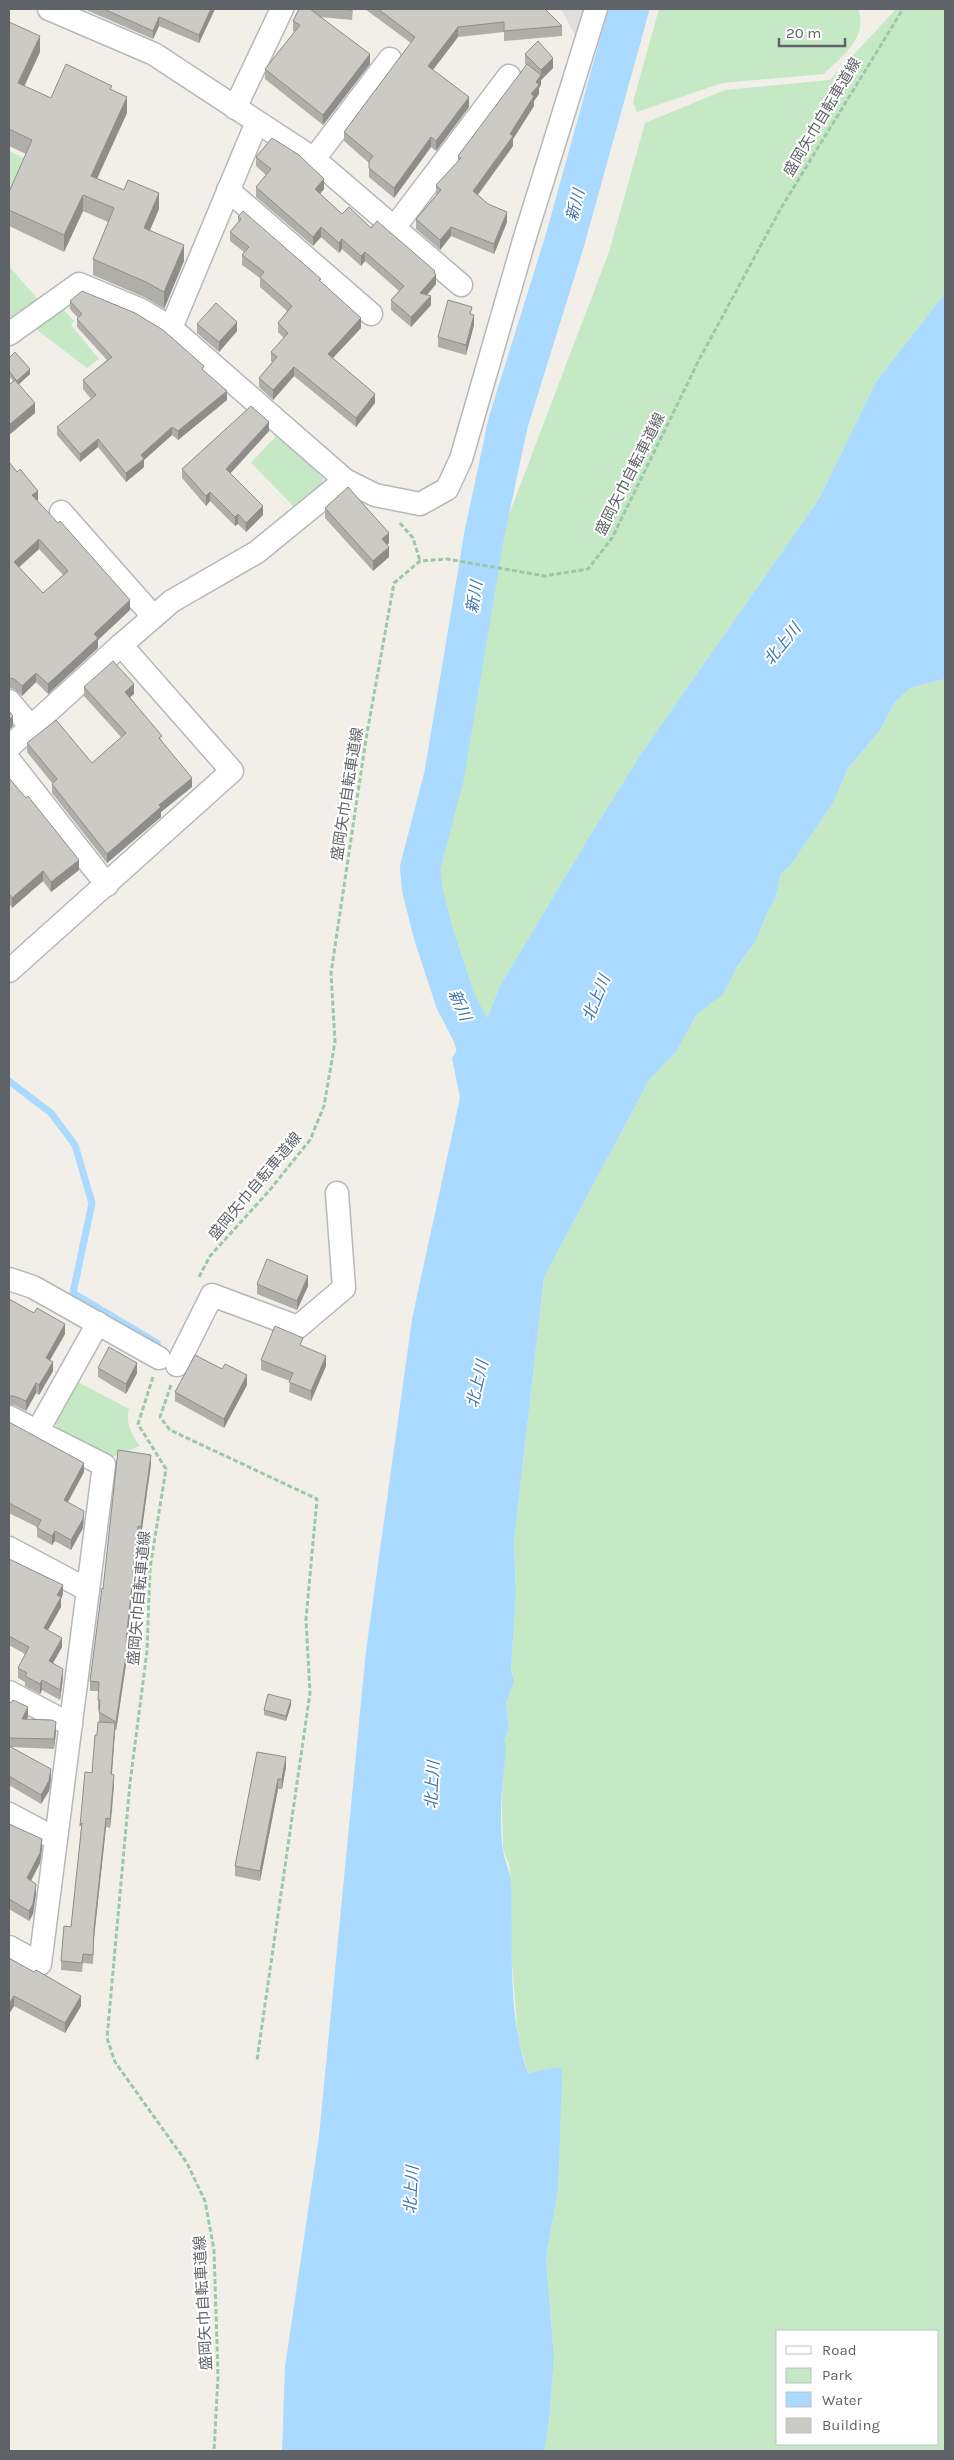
<svg xmlns="http://www.w3.org/2000/svg" width="954" height="2460" viewBox="0 0 954 2460" font-family="Karla,'Noto Sans JP',sans-serif">
	<rect width="100%" height="100%" fill="#f1efe8"/>
	<!-- industrial -->
	<polygon fill="#e0deda" points="561,9 590,9 577,39"/>
	<!-- green -->
	<g fill="#c5e8c5" fill-rule="evenodd">
		<path d="M659 9H858C869 37 842 56 824 74L722 83 637 112 633 102Z"/>
		<path d="M896 9H945V293L876 382 819 499 641 754 586 842 500 986 488 1018 476 1019C461 971 444 923 438 873L482 653 505 525 609 252 645 123 725 90 830 80Z"/>
		<polygon points="9,151 26,159 9,195"/>
		<polygon points="9,266 41,303 14,321 9,314"/>
		<polygon points="60,306 74,321 71,325 99,359 87,368 32,326"/>
		<polygon points="277,435 323,478 324,486 296,509 251,463"/>
		<path d="M945 679V2451H544L549 2422 554 2357 546 2257 558 2191V2067L528 2073 518 2038 511 1951 510 1868 503 1849 502 1805 504 1741 509 1729 506 1703 513 1675 511 1669 516 1587 514 1542 544 1277 649 1080 676 1052 697 1014 709 1004 732 975 756 941 768 910 775 900 781 873 790 866 834 801 848 768 880 730 895 702 910 688ZM778 2331H938V2444H778Z"/>
		<path d="M76 1381 129 1409C125 1422 132 1436 140 1446L112 1457 59 1432 55 1422Z"/>
	</g>
	<!-- water -->
	<path fill="#aadaff" d="M945 293V679L910 688 895 702 880 730 848 768 834 801 790 866 781 873 775 900 768 910 756 941 737 967 723 994 697 1014 676 1052 649 1080 544 1277 514 1542 516 1590 511 1669 514 1681 506 1703 509 1729 504 1741 506 1747C503 1781 498 1817 503 1850 505 1862 510 1871 511 1883 513 1942 507 2017 528 2073L558 2067 562 2070 558 2191 546 2257 554 2357 549 2422 544 2451H282L285 2367 319 2136 366 1651 412 1319 460 1098 452 1058 476 1019 488 1017 500 986 586 842 641 754 819 499 876 382Z"/>
	<g fill="none" stroke-linecap="round" stroke-linejoin="round">
		<!-- stream -->
		<polyline stroke="#aadaff" stroke-width="7" points="9,1081 51,1113 75,1145 92,1203 73,1293 157,1343"/>
		<!-- river -->
		<polyline stroke="#aadaff" stroke-width="40" points="488,1082 472,1033 455,1000 434,936 422,889 420,868 444,776 484,536 508,423 565,240 629,9"/>
		<defs>
			<g id="minor">
				<polyline points="49,9 154,54 314,159 461,285"/>
				<polyline points="235,108 282,9"/>
				<polyline points="314,159 390,59"/>
				<polyline points="228,190 371,314"/>
				<polyline points="394,228 509,76"/>
				<polyline points="9,334 79,284 141,310 171,328"/>
				<polyline points="345,480 375,495 420,504 447,489 461,459 525,237 596,9"/>
				<polyline points="61,512 153,616"/>
				<polyline points="9,701 31,727"/>
				<polyline points="9,747 121,645"/>
				<polyline points="9,760 107,885"/>
				<polyline points="9,971 232,771 121,645 172,601 257,552 345,480 171,328 257,122"/>
				<polyline points="9,1279 33,1287 159,1358"/>
				<polyline points="177,1365 212,1295 298,1327 344,1288 337,1193"/>
				<polyline points="9,1417 104,1465 40,1964 9,1947"/>
				<polyline points="37,1432 98,1323"/>
				<polyline points="9,1548 88,1590"/>
				<polyline points="9,1692 71,1725"/>
				<polyline points="9,1814 56,1839"/>
			</g>
		</defs>
		<!-- minor casing -->
		<use href="#minor" stroke="#b5b8bc" stroke-width="25"/>
		<!-- path -->
		<g stroke="#9cc7a9" stroke-width="3" stroke-dasharray="5 2.5" stroke-linecap="butt">
			<polyline points="400,523 413,538 420,561"/>
			<polyline points="199,1277 210,1256 269,1191 310,1140 324,1106 335,1042 331,973 366,739 394,583 420,561 447,559 545,576 588,569 612,538 700,358 781,208 903,9"/>
			<polyline points="153,1377 138,1424 166,1469 150,1568 147,1651 130,1783 107,2038 115,2062 187,2163 205,2201 214,2250 218,2377 214,2451"/>
			<polyline points="171,1385 160,1417 170,1430 317,1499 306,1619 310,1693 257,2060"/>
		</g>
		<!-- minor -->
		<use href="#minor" stroke="#fff" stroke-width="22"/>
	</g>
	<!-- wall -->
	<g fill="#afaea9" fill-rule="evenodd">
		<polygon points="84,9 215,9 199,43 159,26 153,39"/>
		<polygon points="299,9 353,9 352,20 320,17 370,64 323,125 265,79 265,69 295,32 293,31 293,21"/>
		<polygon points="365,9 545,9 562,26 562,36 504,41 504,32 458,37 433,70 469,107 436,151 431,147 394,198 369,177 369,163 344,141 344,132 411,43"/>
		<polygon points="9,22 40,52 24,86 51,98 112,90 127,113 97,178 159,209 150,230 184,261 164,309 146,298 93,275 93,259 108,222 83,211 64,252 9,226 9,192 26,154 9,146"/>
		<polygon points="525,54 553,68 541,80 541,85 539,88 539,94 534,101 534,106 513,139 513,146 478,195 507,222 494,254 451,236 440,250 416,229 416,219 436,195 436,185 458,162 458,156 527,65 525,64"/>
		<polygon points="256,157 324,189 320,194 342,214 371,228 435,274 436,284 427,295 431,305 411,327 391,310 391,300 399,291 365,261 361,266 342,249 339,253 321,237 313,246 256,197 256,187 266,175 256,166"/>
		<polygon points="238,217 321,282 361,328 333,358 375,403 356,427 294,376 273,400 259,387 259,378 272,362 271,361 271,352 284,338 278,332 278,323 287,311 260,287 260,278 242,265 242,255 244,252 230,241 230,232 238,222"/>
		<polygon points="70,301 204,372 227,400 178,440 172,435 144,460 144,467 126,482 98,447 80,462 57,435 57,427 91,399 83,389 83,380 107,360 77,327 77,319 78,318 70,309"/>
		<polygon points="472,315 474,325 466,355 438,347 438,337"/>
		<polygon points="197,324 237,331 219,352 197,333"/>
		<polygon points="9,358 30,374 19,384 35,413 9,435 9,385 13,381 9,376"/>
		<polygon points="269,431 230,474 263,515 246,532 238,524 235,526 210,501 206,506 182,478 182,469"/>
		<path d="M9 462 37 501 130 610 98 640V648L48 694 36 682 22 696 14 689 9 688ZM39 549 63 575 43 593 19 567Z"/>
		<polygon points="325,508 389,543 387,545 389,557 373,571 325,518"/>
		<polygon points="84,687 134,694 130,697 162,741 192,787 161,812 161,817 107,863 52,793 52,783 27,752 27,743 92,763 121,737 84,696"/>
		<polygon points="9,778 79,870 51,892 43,881 12,908 9,903"/>
		<polygon points="257,1284 308,1286 297,1310 257,1294"/>
		<polygon points="9,1299 65,1334 50,1360 53,1371 39,1395 36,1393 26,1411 14,1405 9,1405"/>
		<polygon points="303,1346 326,1366 311,1401 289,1392 290,1381 261,1370 261,1360"/>
		<polygon points="98,1368 137,1373 126,1394 98,1377"/>
		<polygon points="247,1385 224,1428 175,1401 175,1392"/>
		<polygon points="9,1422 84,1472 68,1502 84,1520 83,1528 71,1550 55,1541 52,1545 37,1537 37,1527 9,1513"/>
		<polygon points="151,1464 141,1536 138,1536 127,1642 128,1651 116,1731 115,1730 112,1775 114,1784 112,1812 110,1828 106,1827 94,1938 93,1964 83,1963 82,1972 61,1970 61,1961 71,1927 81,1834 80,1835 92,1773 97,1735 101,1722 99,1722 99,1710 98,1709 98,1691 90,1691 90,1681 103,1589"/>
		<polygon points="9,1559 63,1594 61,1599 61,1607 48,1630 62,1647 53,1663 63,1678 60,1700 42,1690 40,1694 25,1686 25,1682 18,1678 18,1668 25,1654 9,1645"/>
		<polygon points="9,1701 28,1717 27,1719 56,1732 54,1749 11,1747 51,1779 49,1791 41,1804 9,1785"/>
		<polygon points="291,1705 286,1721 264,1715 264,1710"/>
		<polygon points="257,1752 286,1767 282,1789 278,1789 260,1881 235,1876 235,1866"/>
		<polygon points="9,1824 42,1849 40,1863 31,1881 36,1894 33,1914 29,1921 9,1909"/>
		<polygon points="9,1958 81,2006 65,2033 14,2006 9,2014"/>
	</g>
	<!-- shaded-wall -->
	<g fill="#8f8d8a">
		<polygon points="211,9 215,9 199,43 199,35"/>
		<polygon points="159,17 159,26 153,39 153,31"/>
		<polygon points="458,27 458,37 428,76 428,66"/>
		<polygon points="40,36 40,52 18,100 18,83"/>
		<polygon points="370,54 370,64 323,125 323,115"/>
		<polygon points="553,58 553,68 541,80 541,85 539,88 539,94 534,101 534,106 513,139 513,146 473,201 473,191 510,134 531,94 536,82 541,75 541,70"/>
		<polygon points="127,97 127,113 91,192 91,176"/>
		<polygon points="469,97 469,107 436,151 436,141"/>
		<polygon points="431,137 431,147 394,198 394,188"/>
		<polygon points="324,179 324,189 315,199 315,189"/>
		<polygon points="159,193 159,209 144,244 144,228"/>
		<polygon points="83,195 83,211 64,252 64,235"/>
		<polygon points="507,212 507,222 494,254 494,244"/>
		<polygon points="321,227 321,237 313,246 313,237"/>
		<polygon points="451,227 451,236 440,250 440,240"/>
		<polygon points="342,239 342,249 339,253 339,243"/>
		<polygon points="184,245 184,261 164,309 164,292"/>
		<polygon points="365,252 365,261 361,266 361,256"/>
		<polygon points="435,271 435,276 436,275 436,284 420,303 420,293"/>
		<polygon points="431,296 431,305 411,327 411,317"/>
		<polygon points="474,315 474,325 466,355 466,345"/>
		<polygon points="361,318 361,328 328,363 328,354"/>
		<polygon points="237,322 237,331 219,352 219,342"/>
		<polygon points="294,367 294,376 273,400 273,390"/>
		<polygon points="30,369 30,374 17,386 17,381"/>
		<polygon points="227,391 227,400 178,440 178,431"/>
		<polygon points="375,394 375,403 356,427 356,418"/>
		<polygon points="35,403 35,413 9,435 9,425"/>
		<polygon points="269,422 269,431 226,478 226,469"/>
		<polygon points="172,427 172,435 144,460 144,467 126,482 126,473 141,455"/>
		<polygon points="98,439 98,447 80,462 80,454"/>
		<polygon points="38,491 38,500 32,505 32,495"/>
		<polygon points="210,492 210,501 206,506 206,496"/>
		<polygon points="263,506 263,515 246,532 246,523"/>
		<polygon points="238,514 238,524 235,526 235,517"/>
		<polygon points="389,533 389,543 382,549 382,539"/>
		<polygon points="39,539 39,549 14,572 14,562"/>
		<polygon points="389,547 389,557 373,571 373,561"/>
		<polygon points="130,600 130,610 98,640 98,648 48,694 48,684 94,634"/>
		<polygon points="36,673 36,682 22,696 22,686"/>
		<polygon points="134,684 134,694 125,701 125,692"/>
		<polygon points="13,716 13,726 9,730 9,720"/>
		<polygon points="192,778 192,787 161,812 161,817 107,863 107,854 159,805"/>
		<polygon points="79,860 79,870 51,892 51,882"/>
		<polygon points="43,871 43,881 12,908 12,898"/>
		<polygon points="308,1276 308,1286 297,1310 297,1301"/>
		<polygon points="65,1324 65,1334 46,1367 46,1358"/>
		<polygon points="326,1356 326,1366 311,1401 311,1391"/>
		<polygon points="53,1362 53,1371 39,1395 39,1385"/>
		<polygon points="137,1363 137,1373 126,1394 126,1384"/>
		<polygon points="247,1375 247,1385 224,1428 224,1419"/>
		<polygon points="36,1383 36,1393 26,1411 26,1401"/>
		<polygon points="151,1455 151,1464 141,1536 141,1527"/>
		<polygon points="84,1463 84,1472 64,1509 64,1500"/>
		<polygon points="84,1511 83,1528 71,1550 71,1540"/>
		<polygon points="138,1526 138,1536 126,1651 126,1642"/>
		<polygon points="55,1531 55,1541 52,1545 52,1536"/>
		<polygon points="63,1585 63,1594 61,1599 61,1607 44,1637 44,1628 57,1595"/>
		<polygon points="62,1638 62,1647 49,1670 49,1661"/>
		<polygon points="128,1642 128,1651 116,1731 116,1722"/>
		<polygon points="63,1669 63,1678 60,1700 60,1690"/>
		<polygon points="42,1680 42,1690 40,1694 40,1684"/>
		<polygon points="291,1700 291,1705 286,1721 286,1716"/>
		<polygon points="28,1707 28,1717 22,1729 22,1719"/>
		<polygon points="56,1722 56,1732 54,1749 54,1739"/>
		<polygon points="115,1723 115,1732 111,1783 111,1774"/>
		<polygon points="286,1757 286,1767 282,1789 282,1779"/>
		<polygon points="51,1769 51,1779 49,1791 41,1804 41,1795"/>
		<polygon points="114,1775 114,1784 110,1828 110,1819"/>
		<polygon points="278,1779 278,1789 260,1881 260,1871"/>
		<polygon points="106,1818 106,1827 94,1938 93,1964 94,1929"/>
		<polygon points="42,1839 42,1849 40,1863 27,1888 27,1878"/>
		<polygon points="36,1884 36,1894 33,1914 29,1921 29,1911"/>
		<polygon points="14,1996 14,2006 9,2014 9,2004"/>
		<polygon points="81,1996 81,2006 65,2033 65,2023"/>
	</g>
	<!-- building -->
	<g fill="#cccac5" stroke="#8f8d8a" fill-rule="evenodd">
		<polygon points="104,9 211,9 199,35 159,17 153,31"/>
		<polygon points="299,9 310,9 370,54 323,115 265,69 300,25 293,21"/>
		<polygon points="338,9 352,9 352,10"/>
		<polygon points="378,9 545,9 562,26 504,31 504,22 458,27 428,66 469,97 436,141 431,137 394,188 369,168 369,161 373,156 344,132 415,37"/>
		<polygon points="9,22 40,36 18,83 51,98 66,64 112,86 110,89 127,97 91,176 124,190 128,180 159,193 144,228 184,245 164,292 146,282 93,259 114,208 83,195 64,235 9,210 9,192 32,140 9,129"/>
		<polygon points="538,41 553,58 541,70 525,54"/>
		<polygon points="527,64 541,75 536,82 539,85 531,94 534,96 510,134 513,136 473,191 488,204 507,212 494,244 451,227 440,240 416,219 441,190 436,185 461,158 458,156"/>
		<polygon points="272,138 299,155 324,179 315,189 342,214 349,207 371,228 377,221 435,271 434,272 436,275 420,293 431,296 411,317 391,300 404,286 365,252 361,256 342,239 339,243 321,227 313,237 256,187 271,169 256,157"/>
		<polygon points="243,211 321,279 319,280 361,318 328,354 375,394 356,418 294,367 273,390 259,378 277,357 271,352 288,333 278,323 292,306 260,277 264,272 242,255 249,247 230,232 241,219 238,217"/>
		<polygon points="82,291 135,313 163,330 204,366 202,369 227,391 178,431 172,427 141,455 144,459 126,473 98,439 80,454 57,427 96,395 83,380 112,357 77,319 82,314 70,301"/>
		<polygon points="448,300 472,307 470,314 474,315 466,345 438,337"/>
		<polygon points="216,303 237,322 219,342 197,324"/>
		<polygon points="15,352 30,369 17,381 9,371 9,358"/>
		<polygon points="15,380 35,403 9,425 9,385"/>
		<polygon points="251,406 269,422 226,469 263,506 246,523 238,514 235,517 210,492 206,496 182,469"/>
		<path d="M9 462 17 472 20 469 38 491 32 495 58 523 60 521 130 600 94 634 98 638 48 684 36 673 22 686 14 679 9 678ZM39 539 68 571 43 593 14 562Z"/>
		<polygon points="348,487 389,533 382,539 389,547 373,561 325,508"/>
		<polygon points="113,661 134,684 125,692 162,736 159,738 192,778 159,805 161,807 107,854 52,784 57,779 27,743 56,720 92,763 126,733 84,687"/>
		<polygon points="9,711 13,716 9,720"/>
		<polygon points="9,778 26,798 28,796 31,800 79,860 51,882 43,871 12,898 9,893"/>
		<polygon points="267,1259 308,1276 297,1301 257,1284"/>
		<polygon points="9,1299 34,1313 37,1308 65,1324 46,1358 53,1362 39,1385 36,1383 26,1401 14,1396 9,1396"/>
		<polygon points="275,1326 303,1338 300,1345 326,1356 311,1391 289,1382 293,1373 261,1360"/>
		<polygon points="109,1347 137,1363 126,1384 98,1368"/>
		<polygon points="195,1355 222,1369 225,1364 247,1375 224,1419 175,1392"/>
		<polygon points="9,1422 84,1463 64,1500 84,1511 83,1519 71,1540 55,1531 52,1536 37,1528 41,1520 9,1503"/>
		<polygon points="118,1450 151,1455 141,1527 138,1526 126,1642 128,1642 116,1722 99,1712 100,1700 98,1700 99,1682 90,1681 102,1588 103,1589"/>
		<polygon points="9,1559 63,1585 57,1595 61,1597 44,1628 62,1638 49,1661 63,1669 60,1690 42,1680 40,1684 25,1676 27,1673 18,1668 29,1647 9,1636"/>
		<polygon points="268,1694 291,1700 286,1716 264,1710"/>
		<polygon points="13,1700 28,1707 22,1719 52,1720 56,1722 54,1739 9,1738 9,1701 11,1703"/>
		<polygon points="98,1722 115,1723 111,1774 114,1775 110,1819 106,1818 94,1929 93,1955 83,1954 82,1963 61,1961 64,1926 71,1927 82,1823 80,1826 85,1772 92,1773 95,1735 97,1735"/>
		<polygon points="9,1746 51,1769 49,1781 41,1795 9,1776"/>
		<polygon points="257,1752 286,1757 282,1779 278,1779 260,1871 235,1866"/>
		<polygon points="9,1824 42,1839 40,1853 27,1878 36,1884 33,1904 29,1911 9,1899"/>
		<polygon points="9,1958 34,1972 36,1970 81,1996 65,2023 14,1996 9,2004"/>
	</g>
	<g text-anchor="middle" dominant-baseline="central" stroke-width="4" stroke-linejoin="round" paint-order="stroke">
		<!-- street labels -->
		<g font-size="15" fill="#5f6368" stroke="#fff">
			<text transform="translate(822 117) rotate(-59)">盛岡矢巾自転車道線</text>
			<text transform="translate(630 474) rotate(-63)">盛岡矢巾自転車道線</text>
			<text transform="translate(347 794) rotate(-81)">盛岡矢巾自転車道線</text>
			<text transform="translate(255 1186) rotate(-50)">盛岡矢巾自転車道線</text>
			<text transform="translate(139 1598) rotate(-85)">盛岡矢巾自転車道線</text>
			<text transform="translate(203 2303) rotate(-93)">盛岡矢巾自転車道線</text>
		</g>
		<!-- water labels -->
		<g font-size="16" font-style="italic" fill="#4174aa" stroke="#fff">
			<text transform="translate(575 205) rotate(-75)">新川</text>
			<text transform="translate(474 597) rotate(-81)">新川</text>
			<text transform="translate(782 644) rotate(-51)">北上川</text>
			<text transform="translate(596 998) rotate(-68)">北上川</text>
			<text transform="translate(460 1005) rotate(66)">新川</text>
			<text transform="translate(477 1384) rotate(-77)">北上川</text>
			<text transform="translate(432 1785) rotate(-87)">北上川</text>
			<text transform="translate(411 2190) rotate(-87)">北上川</text>
		</g>
	</g>
	<!-- border -->
	<rect width="954" height="2460" fill="none" stroke="#5f6368" stroke-width="20"/>
	<!-- legend -->
	<rect x="776" y="2330" width="162" height="115" fill="#ffffff" stroke="#bfc1c3"/>
	<rect x="786" y="2346" width="25" height="8" fill="#ffffff" stroke="#bfc1c3"/>
	<text x="822" y="2355" font-size="15" fill="#5f6368">Road</text>
	<rect x="786" y="2368" width="25" height="15" fill="#c5e8c5" stroke="#bfc1c3"/>
	<text x="822" y="2380" font-size="15" fill="#5f6368">Park</text>
	<rect x="786" y="2392" width="25" height="15" fill="#aadaff" stroke="#bfc1c3"/>
	<text x="822" y="2405" font-size="15" fill="#5f6368">Water</text>
	<rect x="786" y="2418" width="25" height="15" fill="#cccac5" stroke="#bfc1c3"/>
	<text x="822" y="2430" font-size="15" fill="#5f6368">Building</text>
	<!-- scale -->
	<path d="M779 38v8h66v-8" fill="none" stroke="#5f6368" stroke-width="2.5"/>
	<text x="786" y="38" font-size="15" fill="#5f6368" stroke="#ffffff" stroke-width="4" paint-order="stroke">20 m</text>
</svg>
